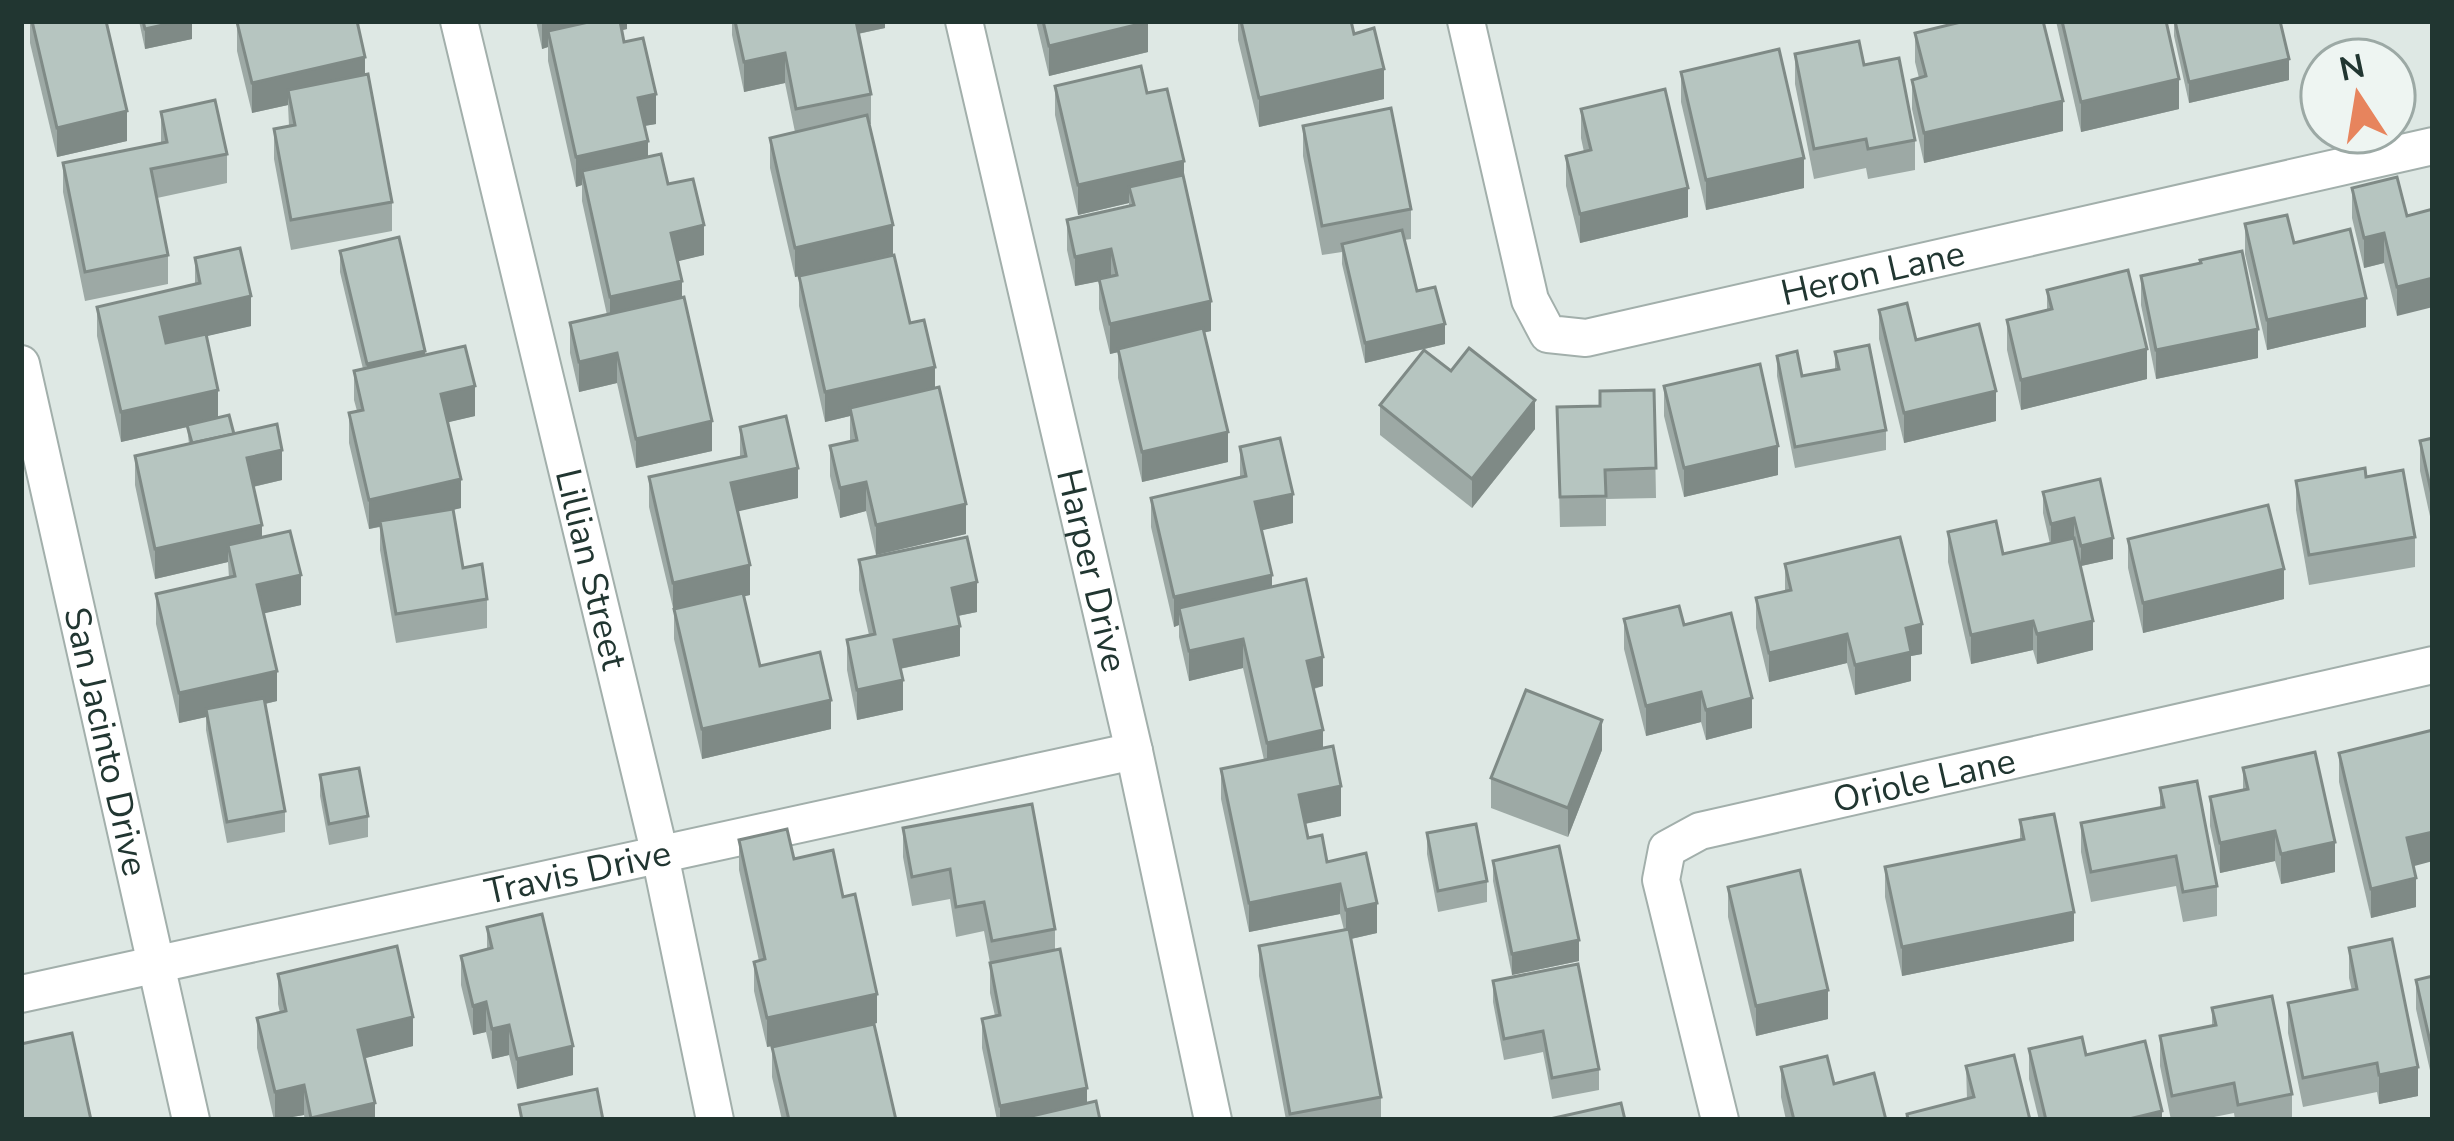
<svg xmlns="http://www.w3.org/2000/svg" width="2454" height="1141" viewBox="0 0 2454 1141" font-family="'Nunito Sans',sans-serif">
	<rect width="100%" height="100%" fill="#dee8e4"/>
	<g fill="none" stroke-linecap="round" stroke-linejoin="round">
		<defs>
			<g id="minor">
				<path id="s1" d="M459 21 660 855 715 1120"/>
				<path id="s2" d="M964 21 1134 751 1213 1120"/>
				<path id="s3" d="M1466 21 1530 300 1548 334 1586 338 2433 146"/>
				<path id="s4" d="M21 364 191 1120"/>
				<path id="s5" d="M21 994 1134 751"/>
				<path id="s6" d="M1720 1120 1661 880 1667 849 1700 831 2433 665"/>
			</g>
		</defs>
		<!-- minor casing -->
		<use href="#minor" stroke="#a2afab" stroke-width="40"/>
		<!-- minor -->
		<use href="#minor" stroke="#fff" stroke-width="36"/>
	</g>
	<!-- wall -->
	<g fill="#9da9a5">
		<polygon points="30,21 106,21 127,141 57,157 30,43"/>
		<polygon points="139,21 192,21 192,39 145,49"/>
		<polygon points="536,21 627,21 627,29 622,30 624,42 656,124 644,126 648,156 668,184 704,255 677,261 682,298 712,451 636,468 617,383 579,392 570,353 570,323 607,315 582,201 582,185 576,187 548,61 548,47 542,49"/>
		<polygon points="732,21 885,21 885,28 858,34 871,94 871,124 869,124 893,254 910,323 935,388 966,534 876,555 866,511 840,518 830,476 830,446 850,441 850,416 825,422 799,306 799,276 795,277 770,168 770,138 795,132 785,83 744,92 732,35"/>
		<polygon points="1036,21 1148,21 1148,52 1049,76"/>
		<polygon points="1238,21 1351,21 1354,34 1384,99 1259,127 1238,40"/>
		<polygon points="2056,21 2166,21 2179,109 2081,132"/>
		<polygon points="2174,21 2280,21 2289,80 2189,103 2174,36"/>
		<polygon points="237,22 365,75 392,202 392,231 291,250 274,159 274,129 289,126 288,105 252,113 237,51"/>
		<polygon points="1915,33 2063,131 1924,163 1912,109 1912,80 1919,78 1915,62"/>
		<polygon points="1795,54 1864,65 1915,140 1915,170 1868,179 1866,168 1814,179 1795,84"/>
		<polygon points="1681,72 1804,188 1706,210 1681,102"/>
		<polygon points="1055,86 1147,93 1184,181 1211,331 1204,332 1228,462 1142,482 1118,378 1118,352 1110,354 1099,309 1099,281 1075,286 1067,250 1067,220 1129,206 1129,203 1078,215 1055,115"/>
		<polygon points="1581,109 1688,217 1580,243 1566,186 1566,156 1584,152 1581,138"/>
		<polygon points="161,112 227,154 227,183 157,198 168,255 168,284 85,301 63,192 63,163 161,143"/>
		<polygon points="1303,126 1411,209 1411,239 1404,240 1417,291 1445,344 1365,363 1342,264 1342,252 1322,255 1303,156"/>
		<polygon points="2352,188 2407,216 2397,316 2384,263 2364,268 2352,218"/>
		<polygon points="2245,224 2294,243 2366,327 2267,350 2245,254"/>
		<polygon points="340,251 475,416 448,422 461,508 453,510 463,568 487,599 487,628 396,643 380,550 380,527 369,529 349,443 349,413 357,411 354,400 354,371 363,369 340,272"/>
		<polygon points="195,258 251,326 206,336 218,417 282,480 253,487 262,537 301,605 264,613 277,701 265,704 285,811 285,832 227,843 206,730 206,717 179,723 156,624 156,594 229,578 228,562 155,579 135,485 135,456 189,444 187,427 121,442 97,336 97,307 195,285"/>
		<polygon points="2200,263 2258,358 2156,379 2141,305 2141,276"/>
		<polygon points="2047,290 2147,379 2021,410 2007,350 2007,320 2047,310"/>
		<polygon points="1879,310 1996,421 1904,443 1879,339"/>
		<polygon points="1835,352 1886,430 1886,450 1795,468 1777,376 1777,356 1802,376 1835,370"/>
		<polygon points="1451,371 1535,429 1472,508 1380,435 1380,405"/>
		<polygon points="1664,386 1778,475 1684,497 1664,416"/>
		<polygon points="1654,390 1656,498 1606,499 1606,526 1560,527 1557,407 1600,406"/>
		<polygon points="740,427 798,498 737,511 750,595 743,596 760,666 831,729 702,759 674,639 674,612 649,507 649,477 740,457"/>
		<polygon points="2433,438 2433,530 2420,471 2420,441"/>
		<polygon points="1240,447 1293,523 1262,530 1272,587 1323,686 1314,689 1323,748 1341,816 1305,824 1308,838 1327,862 1377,933 1351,939 1381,1097 1381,1120 1286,1120 1259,976 1259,946 1344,930 1340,914 1249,932 1221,799 1221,769 1264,760 1243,668 1189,681 1179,637 1179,625 1174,627 1151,527 1151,498 1240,478"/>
		<polygon points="2296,481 2415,537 2415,567 2309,585 2296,510"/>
		<polygon points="2043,492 2113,559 2081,566 2093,650 2037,664 2033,650 1971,664 1948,562 1948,532 2003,554 2050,544 2043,513"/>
		<polygon points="2128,539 2284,599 2143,633 2128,568"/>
		<polygon points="859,560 977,612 958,616 960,656 900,669 903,710 857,720 847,670 847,640 869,635 859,590"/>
		<polygon points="1785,564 1922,654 1911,656 1911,681 1855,695 1847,663 1769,682 1756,628 1756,598 1785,591"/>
		<polygon points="1624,619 1684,625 1752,728 1706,740 1701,722 1646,736 1624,649"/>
		<polygon points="1602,750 1568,837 1491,808 1491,778"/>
		<polygon points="2339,753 2414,866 2416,907 2371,918 2339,782"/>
		<polygon points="2243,768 2335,872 2281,884 2275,861 2220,873 2210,826 2210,797 2243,790"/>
		<polygon points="320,775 368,816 368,837 329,845 320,796"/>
		<polygon points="2160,788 2217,886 2217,916 2183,922 2176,886 2091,902 2081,852 2081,823 2160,808"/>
		<polygon points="2020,820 2074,941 1902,976 1885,897 1885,867 2020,840"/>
		<polygon points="903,828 1055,929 1055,950 1087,1103 1100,1120 997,1120 982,1048 982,1019 995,1016 990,993 990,963 984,931 956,937 950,899 912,906 903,857"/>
		<polygon points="1427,833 1487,881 1487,902 1438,912 1427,854"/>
		<polygon points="739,840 794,859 843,897 877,1023 767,1047 754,991 754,962 759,961 739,870"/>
		<polygon points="1493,861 1579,961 1512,975 1493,881"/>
		<polygon points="1728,887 1828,1019 1756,1036 1728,917"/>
		<polygon points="487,927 573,1075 517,1089 509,1055 492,1059 486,1032 473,1035 461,985 461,956 487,950"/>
		<polygon points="2349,948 2418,1096 2379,1104 2377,1092 2303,1107 2288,1033 2288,1003 2352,991 2349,978"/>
		<polygon points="278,974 413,1046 365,1058 375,1120 305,1120 304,1115 274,1120 257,1048 257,1018 280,1013 278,1004"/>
		<polygon points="2433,976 2433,1079 2432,1079 2416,1009 2416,980"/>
		<polygon points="1493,981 1599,1069 1599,1090 1552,1099 1543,1052 1504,1060 1493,1002"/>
		<polygon points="2212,1008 2292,1094 2292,1120 2235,1120 2234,1113 2199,1120 2171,1120 2160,1066 2160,1036 2212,1026"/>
		<polygon points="772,1047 896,1120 782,1120 772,1077"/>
		<polygon points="2029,1049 2086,1055 2162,1120 2039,1120 2029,1079"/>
		<polygon points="1966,1066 2030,1120 1907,1120 1907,1114 1967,1099"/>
		<polygon points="1781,1067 1834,1084 1886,1120 1786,1120 1781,1097"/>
	</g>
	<!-- shaded-wall -->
	<g fill="#7f8a86">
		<polygon points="181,21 192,21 192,39 145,49 145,29"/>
		<polygon points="542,21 627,21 627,29 552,46 548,31 548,47 542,49"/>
		<polygon points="852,21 885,21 885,28 852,35"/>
		<polygon points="1148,22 1148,52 1049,76 1049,46"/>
		<polygon points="785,53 785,83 744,92 744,62"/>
		<polygon points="365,57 365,86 288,90 288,105 252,113 252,83"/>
		<polygon points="2289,59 2289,80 2189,103 2189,82"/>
		<polygon points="1384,69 1384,99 1259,127 1259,98"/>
		<polygon points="2179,79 2179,109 2081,132 2081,102"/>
		<polygon points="656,94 656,124 638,127 638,98"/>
		<polygon points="2063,101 2063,131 1924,163 1924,133"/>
		<polygon points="127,111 127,141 57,157 57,128"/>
		<polygon points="648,141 648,171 582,171 582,185 576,187 576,157"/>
		<polygon points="1804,158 1804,188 1706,210 1706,180"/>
		<polygon points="1184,161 1184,191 1129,187 1129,203 1078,215 1078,185"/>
		<polygon points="1688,188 1688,217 1580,243 1580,214"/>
		<polygon points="704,225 704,255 671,263 671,233"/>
		<polygon points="893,225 893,254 795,277 795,248"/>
		<polygon points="2384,233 2384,263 2364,268 2364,238"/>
		<polygon points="1111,249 1111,279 1075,286 1075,257"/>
		<polygon points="2433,278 2433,307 2397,316 2397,287"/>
		<polygon points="682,281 682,311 610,327 610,297"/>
		<polygon points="251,296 251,326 160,347 160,317"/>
		<polygon points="2366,298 2366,327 2267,350 2267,320"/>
		<polygon points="1211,301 1211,331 1110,354 1110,324"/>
		<polygon points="1445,324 1445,344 1365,363 1365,343"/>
		<polygon points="2258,329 2258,358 2156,379 2156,350"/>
		<polygon points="2147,349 2147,379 2021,410 2021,380"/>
		<polygon points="425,351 425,371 367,384 367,364"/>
		<polygon points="617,353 617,383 579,392 579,362"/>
		<polygon points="935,367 935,397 850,408 850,416 825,422 825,392"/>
		<polygon points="475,386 475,416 441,424 441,394"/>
		<polygon points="218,390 218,420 121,442 121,412"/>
		<polygon points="1996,391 1996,421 1904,443 1904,413"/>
		<polygon points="1535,400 1535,429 1472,508 1472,479"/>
		<polygon points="712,421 712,451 636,468 636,439"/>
		<polygon points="1228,432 1228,462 1142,482 1142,452"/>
		<polygon points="1778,446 1778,475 1684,497 1684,468"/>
		<polygon points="282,450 282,480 247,488 247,458"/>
		<polygon points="798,468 798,498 731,513 731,483"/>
		<polygon points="461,479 461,508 369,529 369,500"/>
		<polygon points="866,482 866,511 840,518 840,488"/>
		<polygon points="1293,494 1293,523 1255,532 1255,502"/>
		<polygon points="966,504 966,534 876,555 876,525"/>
		<polygon points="2074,518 2074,539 2051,544 2051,524"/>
		<polygon points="262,525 262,555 228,545 228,562 155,579 155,549"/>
		<polygon points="2113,538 2113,559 2081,566 2081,546"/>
		<polygon points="750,565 750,595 673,612 673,583"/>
		<polygon points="2284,569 2284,599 2143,633 2143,603"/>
		<polygon points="301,575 301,605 257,615 257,585"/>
		<polygon points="1272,575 1272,604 1179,608 1179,625 1174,627 1174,597"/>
		<polygon points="977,582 977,612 952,617 952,588"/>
		<polygon points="2033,621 2033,650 1971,664 1971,635"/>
		<polygon points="2093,621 2093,650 2037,664 2037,634"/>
		<polygon points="1922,624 1922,654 1911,656 1911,681 1855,695 1855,665 1906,628"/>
		<polygon points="960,626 960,656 894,670 894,640"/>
		<polygon points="1847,634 1847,663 1769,682 1769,653"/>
		<polygon points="1243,639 1243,668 1189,681 1189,651"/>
		<polygon points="1323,657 1323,686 1307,690 1307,661"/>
		<polygon points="277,671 277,701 207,717 206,709 206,717 179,723 179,693"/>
		<polygon points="903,680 903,710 857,720 857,690"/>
		<polygon points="1701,692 1701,722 1646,736 1646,706"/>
		<polygon points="1752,698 1752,728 1706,740 1706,710"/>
		<polygon points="831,700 831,729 702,759 702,729"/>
		<polygon points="1602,720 1602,750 1568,837 1568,808"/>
		<polygon points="1323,730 1323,760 1267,773 1267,743"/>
		<polygon points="1341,786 1341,816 1299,825 1299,795"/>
		<polygon points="2275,831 2275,861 2220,873 2220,843"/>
		<polygon points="2433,832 2433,861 2407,868 2407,838"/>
		<polygon points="2335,842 2335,872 2281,884 2281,854"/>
		<polygon points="2416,878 2416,907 2371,918 2371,889"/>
		<polygon points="1340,884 1340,914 1249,932 1249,903"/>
		<polygon points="1377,903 1377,933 1346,940 1346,910"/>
		<polygon points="2074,912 2074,941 1902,976 1902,947"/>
		<polygon points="1579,940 1579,961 1512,975 1512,954"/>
		<polygon points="1828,990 1828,1019 1756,1036 1756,1006"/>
		<polygon points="877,994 877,1023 767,1047 767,1018"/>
		<polygon points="486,1002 486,1032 473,1035 473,1006"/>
		<polygon points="413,1017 413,1046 358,1060 358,1030"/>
		<polygon points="509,1025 509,1055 492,1059 492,1029"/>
		<polygon points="573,1046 573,1075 517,1089 517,1059"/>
		<polygon points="2418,1067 2418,1096 2379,1104 2379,1075"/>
		<polygon points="304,1085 304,1115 275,1120 275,1092"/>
		<polygon points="1087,1088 1087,1117 1074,1120 1000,1120 1000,1106"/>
		<polygon points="375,1103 375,1120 311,1120 311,1118"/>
		<polygon points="2162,1111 2162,1120 2125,1120"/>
	</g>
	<!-- building -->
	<g fill="#b6c5c0" stroke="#7f8a86" stroke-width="3">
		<polygon points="32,21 106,21 127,111 57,128"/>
		<polygon points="143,21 181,21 145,29"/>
		<polygon points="240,21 357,21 365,57 252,83 237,22"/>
		<polygon points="593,21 620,21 624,42 643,38 656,94 638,98 648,141 576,157 548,31"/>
		<polygon points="735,21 856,21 871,94 796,109 785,53 744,62"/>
		<polygon points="1043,21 1148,21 1148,22 1049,46"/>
		<polygon points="1241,21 1351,21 1354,34 1374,28 1384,69 1259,98"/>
		<polygon points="1965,21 2043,21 2063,101 1924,133 1912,80 1926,76 1915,33"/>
		<polygon points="2062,21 2166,21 2179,79 2081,102"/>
		<polygon points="2175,21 2280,21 2289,59 2189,82"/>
		<polygon points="1859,41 1864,65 1899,58 1915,140 1868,149 1866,139 1814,149 1795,54"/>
		<polygon points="1779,49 1804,158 1706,180 1681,72"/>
		<polygon points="1141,66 1147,93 1167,89 1184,161 1078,185 1055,86"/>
		<polygon points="368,74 392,202 291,220 274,129 295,125 288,90"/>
		<polygon points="1665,89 1688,188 1580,214 1566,156 1591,150 1581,109"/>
		<polygon points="215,100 227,154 151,169 168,255 85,272 63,163 167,142 161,112"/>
		<polygon points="1391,108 1411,209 1322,226 1303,126"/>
		<polygon points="867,115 893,225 795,248 770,138"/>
		<polygon points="661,154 668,184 693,179 704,225 671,233 682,281 610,297 582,171"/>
		<polygon points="1183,175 1211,301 1110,324 1099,279 1117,275 1111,249 1075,257 1067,220 1134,205 1129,187"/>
		<polygon points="2397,177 2407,216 2433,209 2433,278 2397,287 2384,233 2364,238 2352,188"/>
		<polygon points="2287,215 2294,243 2350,229 2366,298 2267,320 2245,224"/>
		<polygon points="1402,230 1417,291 1435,287 1445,324 1365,343 1342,244"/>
		<polygon points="399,237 425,351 367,364 340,251"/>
		<polygon points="240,248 251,296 160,317 166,343 206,334 218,390 121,412 97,307 200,283 195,258"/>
		<polygon points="2242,251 2258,329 2156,350 2141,276 2201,263 2200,260"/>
		<polygon points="894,255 910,323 924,320 935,367 825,392 799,276"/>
		<polygon points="2128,270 2147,349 2021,380 2007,320 2052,309 2047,290"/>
		<polygon points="684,297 712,421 636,439 617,353 579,362 570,323"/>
		<polygon points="1907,303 1916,340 1979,324 1996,391 1904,413 1879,310"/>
		<polygon points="1203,328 1228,432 1142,452 1118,349"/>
		<polygon points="1869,345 1886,430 1795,447 1777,356 1797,351 1802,376 1839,369 1835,352"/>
		<polygon points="465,346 475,386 441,394 461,479 369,500 349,413 363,410 354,371"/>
		<polygon points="1469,348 1535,400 1472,479 1380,405 1424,350 1451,371"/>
		<polygon points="1760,364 1778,446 1684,468 1664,386"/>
		<polygon points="939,387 966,504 876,525 866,482 840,488 830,446 857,440 850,408"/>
		<polygon points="1654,390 1656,468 1605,470 1606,496 1560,497 1557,407 1600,406 1600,391"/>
		<polygon points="229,415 234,434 192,443 187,425"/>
		<polygon points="786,416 798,468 731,483 750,565 673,583 649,477 746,456 740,427"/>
		<polygon points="277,424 282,450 247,458 262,525 155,549 135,456"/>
		<polygon points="1280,438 1293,494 1255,502 1272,575 1174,597 1151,498 1246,476 1240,447"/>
		<polygon points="2433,438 2433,500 2420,441"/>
		<polygon points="2365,468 2366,477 2403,470 2415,537 2309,555 2296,481"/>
		<polygon points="2100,479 2113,538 2081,546 2074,518 2051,524 2043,492"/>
		<polygon points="2268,505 2284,569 2143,603 2128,539"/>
		<polygon points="453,509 463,568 482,564 487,599 396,614 380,521"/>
		<polygon points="1996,521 2003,554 2074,538 2093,621 2037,634 2033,621 1971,635 1948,532"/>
		<polygon points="290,531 301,575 257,585 277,671 179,693 156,594 235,576 228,545"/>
		<polygon points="967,537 977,582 952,588 960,626 894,640 903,680 857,690 847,640 875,634 859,560"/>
		<polygon points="1900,537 1922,624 1906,628 1911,652 1855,665 1847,634 1769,653 1756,598 1791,590 1785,564"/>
		<polygon points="1306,579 1323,657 1307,661 1323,730 1267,743 1243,639 1189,651 1179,608"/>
		<polygon points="743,593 760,666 820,652 831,700 702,729 674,609"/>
		<polygon points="1679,606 1684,625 1731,613 1752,698 1706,710 1701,692 1646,706 1624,619"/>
		<polygon points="1526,690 1602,720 1568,808 1491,778"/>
		<polygon points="264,698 285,811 227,822 206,709"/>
		<polygon points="2433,730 2433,832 2407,838 2416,878 2371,889 2339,753"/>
		<polygon points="1333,746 1341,786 1299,795 1308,838 1322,835 1327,862 1366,853 1377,903 1346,910 1340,884 1249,903 1221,769"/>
		<polygon points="2315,752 2335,842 2281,854 2275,831 2220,843 2210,797 2248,789 2243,768"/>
		<polygon points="359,768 368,816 329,824 320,775"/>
		<polygon points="2197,781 2217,886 2183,892 2176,856 2091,872 2081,823 2164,807 2160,788"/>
		<polygon points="1032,804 1055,929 992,941 984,902 956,907 950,869 912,877 903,828"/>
		<polygon points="2054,814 2074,912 1902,947 1885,867 2024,839 2020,820"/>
		<polygon points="1476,824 1487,881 1438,891 1427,833"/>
		<polygon points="787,829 794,859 833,850 843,897 855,894 877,994 767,1018 754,962 765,959 739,840"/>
		<polygon points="1559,846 1579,940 1512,954 1493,861"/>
		<polygon points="1800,870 1828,990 1756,1006 1728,887"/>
		<polygon points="542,914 573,1046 517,1059 509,1025 492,1029 486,1002 473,1006 461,956 492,948 487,927"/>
		<polygon points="1349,929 1381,1097 1290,1114 1259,946"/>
		<polygon points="2392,939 2418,1067 2379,1075 2377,1063 2303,1078 2288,1003 2357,989 2349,948"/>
		<polygon points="397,946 413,1017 358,1030 375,1103 311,1118 304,1085 275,1092 257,1018 286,1011 278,974"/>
		<polygon points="1060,949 1087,1088 1000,1106 982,1019 1000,1015 990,963"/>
		<polygon points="1578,964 1599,1069 1552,1078 1543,1031 1504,1039 1493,981"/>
		<polygon points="2433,976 2433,1049 2432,1050 2416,980"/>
		<polygon points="2272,996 2292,1094 2238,1105 2234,1083 2172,1096 2160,1036 2216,1025 2212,1008"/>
		<polygon points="874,1024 896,1120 789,1120 772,1047"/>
		<polygon points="72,1033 91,1120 21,1120 21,1044"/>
		<polygon points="2082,1037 2086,1055 2145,1041 2162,1111 2125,1120 2046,1120 2029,1049"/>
		<polygon points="2014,1055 2030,1120 1908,1120 1907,1114 1974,1097 1966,1066"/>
		<polygon points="1827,1056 1834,1084 1874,1073 1886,1120 1794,1120 1781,1067"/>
		<polygon points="597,1089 603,1120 522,1120 519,1105"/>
		<polygon points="1096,1101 1100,1120 1015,1120"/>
		<polygon points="1621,1103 1625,1120 1555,1120 1554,1118"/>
	</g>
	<g text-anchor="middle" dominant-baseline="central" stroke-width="9" stroke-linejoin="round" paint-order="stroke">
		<!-- street labels -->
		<g font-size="36" fill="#213631" stroke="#eef5f2">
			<text stroke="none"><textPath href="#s3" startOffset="657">Heron Lane</textPath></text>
			<text stroke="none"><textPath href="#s1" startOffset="564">Lillian Street</textPath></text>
			<text stroke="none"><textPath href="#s2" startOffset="564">Harper Drive</textPath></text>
			<text stroke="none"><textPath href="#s4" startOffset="387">San Jacinto Drive</textPath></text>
			<text stroke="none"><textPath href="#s6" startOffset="546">Oriole Lane</textPath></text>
			<text stroke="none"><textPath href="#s5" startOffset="570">Travis Drive</textPath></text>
		</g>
	</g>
	<!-- border -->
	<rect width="2454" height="1141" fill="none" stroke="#213631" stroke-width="48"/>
	<!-- north arrow -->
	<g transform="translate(2358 96) rotate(348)"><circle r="57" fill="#eef5f2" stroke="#9ca9a5" stroke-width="3"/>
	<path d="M0-9L21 45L0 30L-21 45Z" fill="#e7845d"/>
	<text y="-18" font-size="33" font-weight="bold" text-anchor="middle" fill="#213631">N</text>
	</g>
</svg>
